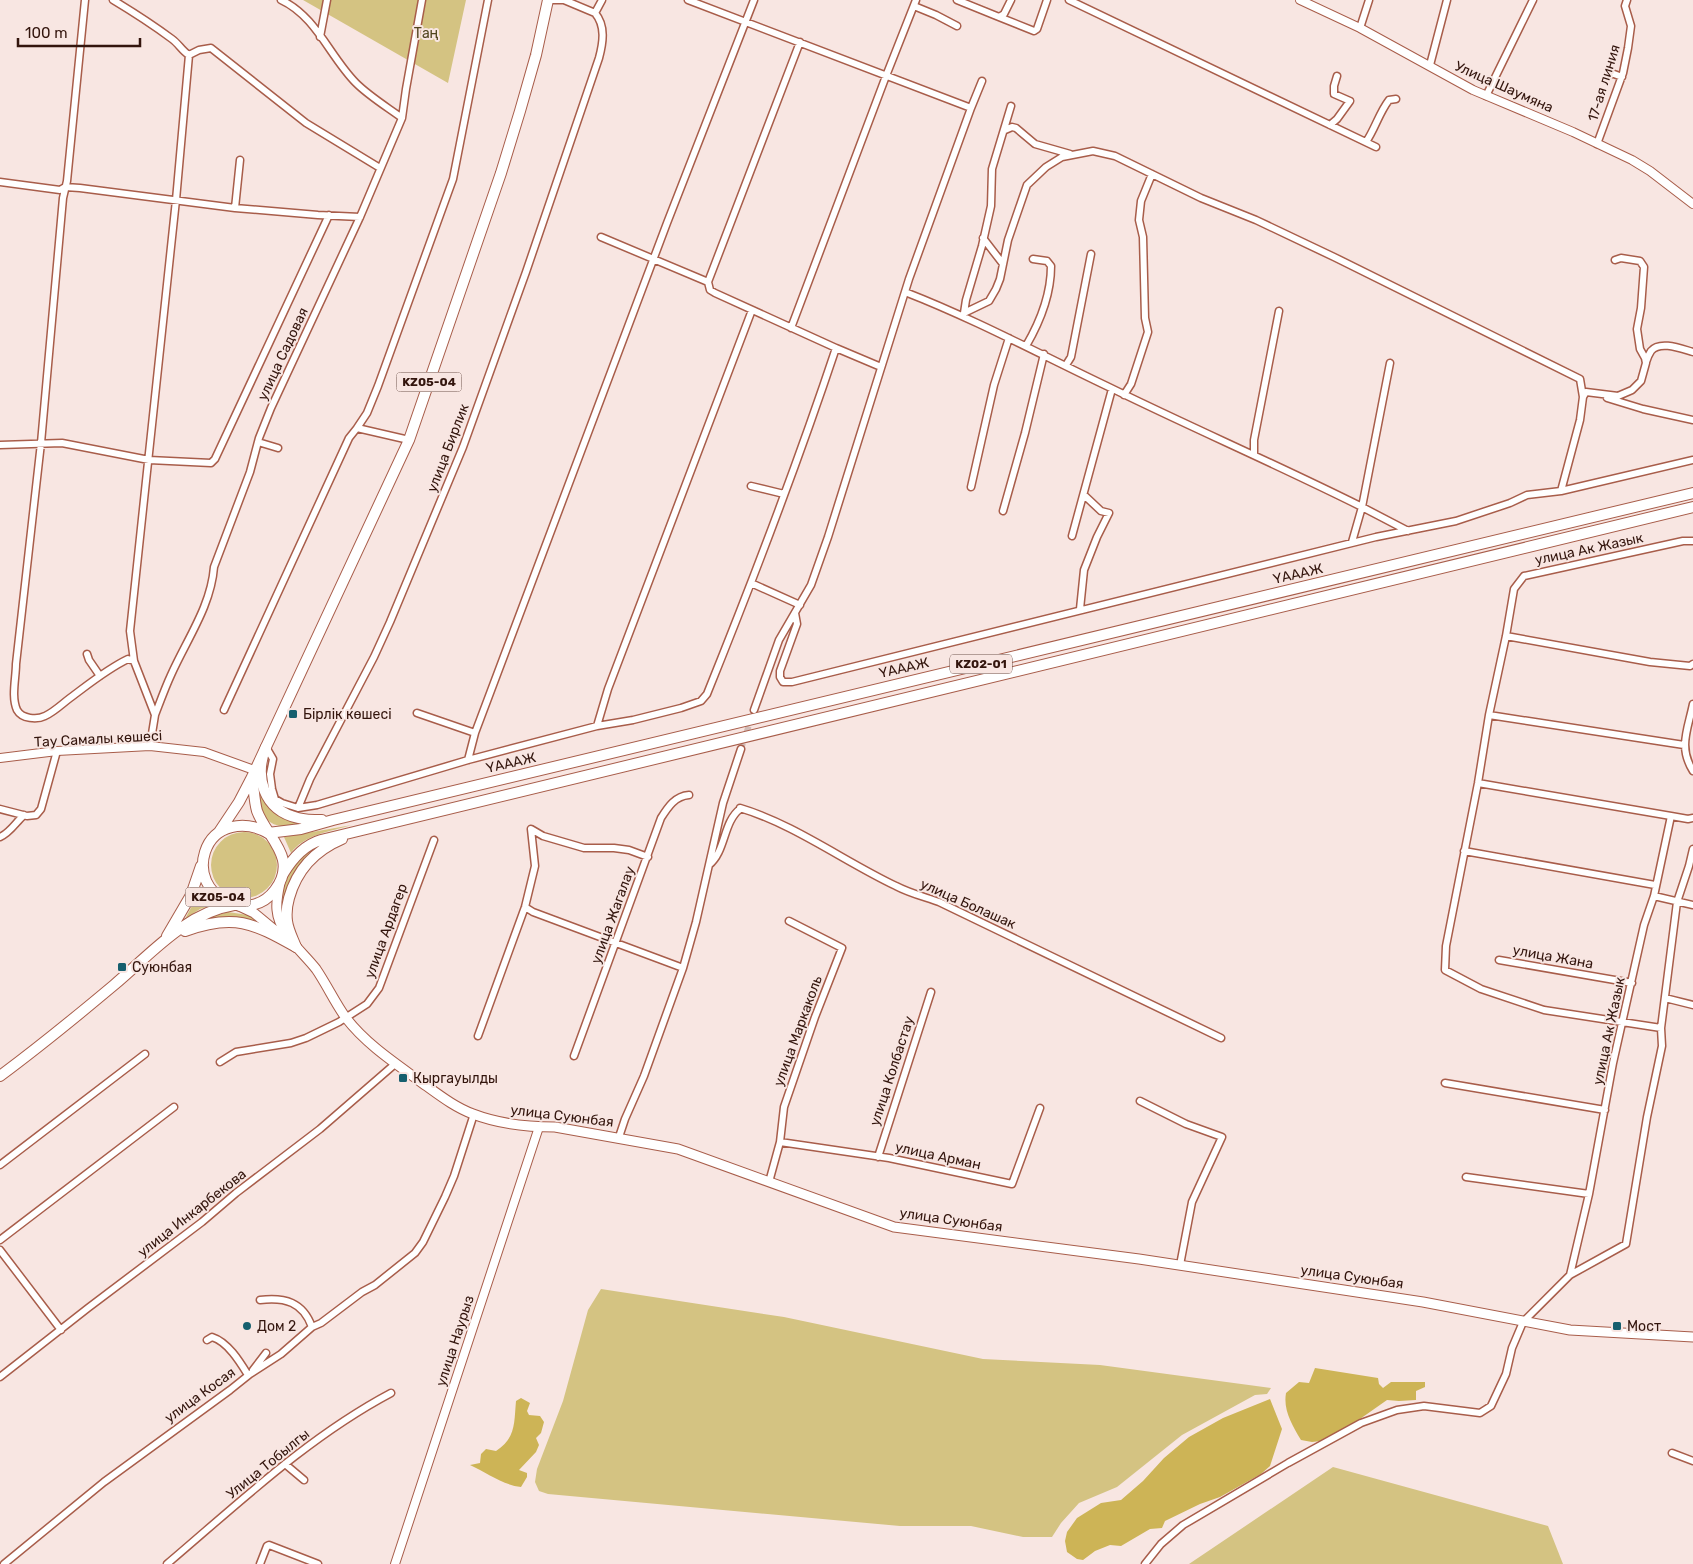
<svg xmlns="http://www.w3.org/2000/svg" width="1693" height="1564" font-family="Rubik,sans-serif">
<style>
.green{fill:#d4c382}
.forest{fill:#cdb456}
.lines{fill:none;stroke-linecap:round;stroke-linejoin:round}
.minor-tunnel{stroke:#d1bcb7;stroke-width:6;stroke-dasharray:6 3;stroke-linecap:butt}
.minor-casing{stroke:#a85d4a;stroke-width:9}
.tertiary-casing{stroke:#a85d4a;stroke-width:10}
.secondary-casing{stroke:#a85d4a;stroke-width:11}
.primary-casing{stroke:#a85d4a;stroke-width:12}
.trunk-casing{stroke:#a85d4a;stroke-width:12}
.minor{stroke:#fff;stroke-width:6}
.tertiary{stroke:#fff;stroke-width:8}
.secondary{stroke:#fff;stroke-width:9}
.primary{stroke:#fff;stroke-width:10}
.trunk{stroke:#fff;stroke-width:10}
.poi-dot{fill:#165f6e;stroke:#f8e6e2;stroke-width:2}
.labels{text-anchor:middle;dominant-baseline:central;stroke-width:4;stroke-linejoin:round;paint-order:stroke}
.shield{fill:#f8e6e2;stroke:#6e544d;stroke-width:1}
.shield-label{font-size:12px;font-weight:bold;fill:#33150d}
.park-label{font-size:14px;fill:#50451e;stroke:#f8e6e2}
.street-label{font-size:14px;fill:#33150d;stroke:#f8e6e2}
.poi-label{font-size:14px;fill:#33150d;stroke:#f8e6e2;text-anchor:start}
</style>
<rect width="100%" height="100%" fill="#f8e6e2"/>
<path class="green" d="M303,0H466L448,83Z
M259,791C269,810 283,822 305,823C275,831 260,825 259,791Z
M352,825C332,831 303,835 291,853L284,837Z
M211 865a33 33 0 1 1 66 0a33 33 0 1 1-66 0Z
M322,845L308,857L283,923C276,891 290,857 322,845Z
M201,889L205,897L216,904L200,909L185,919Z
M228,912L248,915L260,923C242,916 225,917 205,919Z
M601,1289L784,1317L983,1359L1100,1365L1271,1388L1267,1394L1255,1395L1182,1435L1117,1487L1079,1503L1061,1523L1052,1537H1023L971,1526H900L548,1494L539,1491L535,1482L537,1469L563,1401L588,1310Z
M1333,1467L1548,1526L1563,1564H1189Z"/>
<path class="forest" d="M1315,1368L1378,1378L1379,1384L1383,1388L1391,1382H1425V1387L1416,1391V1400L1399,1401L1387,1400L1330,1440L1312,1442L1301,1440C1292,1425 1283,1410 1286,1393L1299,1382L1309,1383Z
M521,1398L530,1403L527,1411L529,1415L540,1416L544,1422L541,1433L536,1438L539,1445L536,1452L519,1470L527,1473V1477L521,1487C503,1485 487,1473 470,1465L480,1463L481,1454L486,1449L496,1451C516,1438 514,1423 516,1401Z
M1270,1399L1282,1429L1270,1466L1261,1474L1220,1497L1200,1504L1165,1521L1162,1528L1150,1529L1121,1546L1110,1545L1095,1551L1083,1560L1077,1559L1067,1552L1065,1541L1067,1532L1077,1518L1101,1503L1121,1500L1143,1481L1164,1458L1189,1437L1223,1418Z"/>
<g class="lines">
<path class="minor-tunnel" d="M741,749L751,719"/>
<defs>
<path id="minor" d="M85,0L67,181L63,198L41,443L16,664C16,678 11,697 17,710C22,719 37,720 45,716C54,712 62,704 70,698C89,684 107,669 128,659L134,661
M113,0C133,12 153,25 172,39C179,44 182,51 189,55
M281,0C316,16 330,57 356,83C369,96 387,107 402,118
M548,0H564L595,13
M688,0L971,108
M957,0L999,17L1004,14L1011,0
M1069,0L1376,147
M914,6L936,15L957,26
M999,17L1034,31L1037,29L1047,0
M1360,28L1369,0
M320,37L327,0
M800,42L708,282L710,290L715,293L836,348
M189,55L199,50L211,48L306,123L380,168
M1430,65L1447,0
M1609,74H1614L1622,77
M1486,96L1533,0
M1330,125L1337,119L1350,101L1334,94V86L1337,76
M1005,130L1012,127L1016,128L1035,144L1070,154
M1366,142C1375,129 1379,113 1389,100L1396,99
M1597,144L1623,73L1628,48L1631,26L1625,6L1627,0
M0,182L60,190L65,187L80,188L235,208L318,215L360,217
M235,208L240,160
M601,237L708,282
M983,238L1003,264
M905,292C977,320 1045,357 1115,390C1197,430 1280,466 1362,507L1390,363
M964,313L966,300L982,246L991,206L992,169L1011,106
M963,316L964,313L989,301L996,289L1000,279L1008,240L1027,185L1046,167L1062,157L1093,151L1115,156L1201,198L1256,220L1334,257L1580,379L1583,397L1580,420L1561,491
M791,328L886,76L916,0
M1026,346C1040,322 1051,294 1051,266L1047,261L1033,259
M1646,362C1647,359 1649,354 1651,351C1660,340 1682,349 1693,352
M1066,365L1071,357L1091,254
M1124,395L1131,384L1148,332L1145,318L1143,237L1139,220L1141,201L1152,174
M1583,397L1586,392L1618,396L1632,390L1641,381L1646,363L1645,358L1640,349L1637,329L1641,308L1644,267L1640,261L1621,258L1615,260
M1607,398L1643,409L1693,420
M409,440L357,428L367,413L378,386L453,179L488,0
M258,442L278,448
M0,445L62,443L149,460L211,463L215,459L329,215
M1254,455V440L1279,311
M751,486L784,494
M971,487L994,385L1009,338
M1003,511L1025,433L1044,354
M1072,536L1112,389
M1352,542L1362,507L1408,531
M751,583L800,605
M1080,609L1084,570L1097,537L1109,513L1101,511L1084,495
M795,613L797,624L780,671V677L783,682H792L1376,537L1456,521L1510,503L1527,495L1561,491L1693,460
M1506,636L1650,662L1690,666L1693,664
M87,654L89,660L100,676
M1693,704C1688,729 1678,747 1693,771
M224,710L349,438L357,428
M754,710L779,640L811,585L828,537L909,279L971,108L982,81
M417,713L475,733
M155,715C160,702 165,688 171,675C187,639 211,606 214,567L250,472L259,438L271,408L360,217L402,118L406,89L422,0
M1489,715L1684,745
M597,726L608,689L752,310
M150,746L155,715L134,661L130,631L176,200L189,55
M266,747L273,759L270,774L272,789L275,799L282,803L298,808L317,805L468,760L597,726L633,720L681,708L701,701L707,694C753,580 797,465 836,348L881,367
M468,760L475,733L667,223L754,0
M1478,783L1671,816
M298,808L310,779L374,657L390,622L463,447L526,272L599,58C603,43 606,26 595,13L602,0
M0,809L27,816L36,815L41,809L57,751
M0,837C10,833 16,822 24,815
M1464,851L1655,885
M709,865C726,851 723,822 740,809V808C794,824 845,862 896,886C909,893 925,897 939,902L1221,1038
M1654,896L1693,905
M525,907L533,912L683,968
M1499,960L1632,983
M1665,998L1693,1005
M1661,1028L1544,1010L1481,989L1445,970L1446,946L1478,783L1489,715L1506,636L1514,589L1524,576L1683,541H1693
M478,1036L525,907L535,866L531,829L543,836L584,848H614L629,850L648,857
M574,1056L661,818C668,807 675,796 689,795
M220,1062L236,1052L291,1043L306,1038L339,1022L367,1004L379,988L434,840
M1445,1083L1605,1110
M1140,1101L1186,1124L1222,1137L1192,1202L1180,1265
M619,1137L625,1119L644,1076L683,968L696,922L723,803L741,749
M780,1142L889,1158L1012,1184L1040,1108
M878,1157L931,992
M0,1165L145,1054
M1466,1177L1589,1194
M769,1182L780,1142L784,1107L815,1017L842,948L789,921
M0,1240L174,1107
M0,1250L61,1330
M1570,1275L1589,1194L1613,1063L1644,925L1654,896L1671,816L1688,819L1693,818
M260,1300C285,1297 303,1302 312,1327
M207,1340L212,1337C228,1342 240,1362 248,1375
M253,1370L266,1353
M0,1377L88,1308L202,1222L236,1193L320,1129L395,1064
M1672,1453L1693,1461
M285,1464L304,1480
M4,1564L104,1482L230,1390L250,1374L281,1354L312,1327L321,1323L362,1292L375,1285L415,1253L423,1242L445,1197L454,1176L474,1114
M167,1564C239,1503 308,1437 391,1393
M260,1564L267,1546L269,1545L318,1564
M1145,1564L1161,1544L1183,1525L1288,1463L1361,1423L1397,1410L1424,1406L1480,1413L1491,1406L1506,1374L1512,1348L1523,1322L1570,1275L1626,1244L1647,1117L1662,1046L1661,1028L1677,902L1689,866L1693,849"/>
<path id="tertiary" d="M1300,0L1360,28L1473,90L1573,132L1632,160L1650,171L1693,204
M0,758L57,751L150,746L204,752L254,770
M395,1564L539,1127"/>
<path id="secondary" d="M280,883C278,892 276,901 277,910C279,934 302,951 316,969C327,985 335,1003 346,1018C366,1044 395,1063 421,1082C438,1094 454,1107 473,1114C499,1124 528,1127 555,1127L678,1149L894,1227L1139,1259L1423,1302L1570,1330L1693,1337
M239,906L254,913L283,937"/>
<path id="primary" d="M252,777C254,788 254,800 257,811C267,838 299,858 275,890C248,926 191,895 205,852C214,824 245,820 268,833
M219,832L239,802L252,777L409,440L501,173L520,111L536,55L548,0
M185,931C234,913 253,923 296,947
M167,936L191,895L201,866
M0,1076C39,1047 77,1016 114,985C150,955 185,913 234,905"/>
<path id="trunk" d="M266,747C254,776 263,810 298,818C306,820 314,820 322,820
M268,833L301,829L333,820L1693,493
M283,874C292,859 304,845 321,840L1693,507
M296,947C293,939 288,930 287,921C286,913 287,905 289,898C297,869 316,850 342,839"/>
</defs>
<use href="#minor" class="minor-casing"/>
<use href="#tertiary" class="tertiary-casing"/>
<use href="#secondary" class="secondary-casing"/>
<use href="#primary" class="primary-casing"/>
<use href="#trunk" class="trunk-casing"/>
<use href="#minor" class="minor"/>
<use href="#tertiary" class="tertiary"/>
<use href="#secondary" class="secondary"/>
<use href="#primary" class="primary"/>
<use href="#trunk" class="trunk"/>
</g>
<g class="poi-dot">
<rect x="288" y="709" width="10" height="10" rx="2.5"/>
<rect x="117" y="962" width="10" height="10" rx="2.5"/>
<rect x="398" y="1073" width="10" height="10" rx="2.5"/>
<circle cx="247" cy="1326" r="5"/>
<rect x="1612" y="1321" width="10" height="10" rx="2.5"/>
</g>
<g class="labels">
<g class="shield">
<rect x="396.5" y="372.5" width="65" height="19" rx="4"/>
<rect x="950" y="654.5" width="62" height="19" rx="4"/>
<rect x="185.5" y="887.5" width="65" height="19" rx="4"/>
</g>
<g class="shield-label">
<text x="429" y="382">KZ05-04</text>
<text x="981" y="664">KZ02-01</text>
<text x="218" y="897">KZ05-04</text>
</g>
<g class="park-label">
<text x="426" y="33">Таң</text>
</g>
<g class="street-label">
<text transform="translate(1604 83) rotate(-73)">17-ая линия</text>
<text transform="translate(1504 87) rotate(24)">Улица Шаумяна</text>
<text transform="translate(283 354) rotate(-65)">улица Садовая</text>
<text transform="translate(448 448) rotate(-69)">улица Бирлик</text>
<text transform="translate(1589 549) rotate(-12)">улица Ак Жазык</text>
<text transform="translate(1298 574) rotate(-13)">ҮАААЖ</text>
<text transform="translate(904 668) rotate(-13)">ҮАААЖ</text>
<text transform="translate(98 739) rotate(-3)">Тау Самалы көшесі</text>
<text transform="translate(511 763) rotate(-13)">ҮАААЖ</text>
<text transform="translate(968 904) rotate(24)">улица Болашак</text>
<text transform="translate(613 915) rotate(-70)">улица Жагалау</text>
<text transform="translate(386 931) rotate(-70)">улица Ардагер</text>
<text transform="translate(1553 957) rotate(10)">улица Жана</text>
<text transform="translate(798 1031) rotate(-70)">улица Маркаколь</text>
<text transform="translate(1609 1031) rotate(-78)">улица Ак Жазык</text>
<text transform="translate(892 1071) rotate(-72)">улица Колбастау</text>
<text transform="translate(562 1116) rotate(7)">улица Суюнбая</text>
<text transform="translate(938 1156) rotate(12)">улица Арман</text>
<text transform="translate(192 1213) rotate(-38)">улица Инкарбекова</text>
<text transform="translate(951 1220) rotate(8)">улица Суюнбая</text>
<text transform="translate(1352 1277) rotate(8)">улица Суюнбая</text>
<text transform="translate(455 1341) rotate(-72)">улица Наурыз</text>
<text transform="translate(200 1395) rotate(-36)">улица Косая</text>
<text transform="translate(268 1464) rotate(-39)">Улица Тобылгы</text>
</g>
<g class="poi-label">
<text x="303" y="714">Бірлік көшесі</text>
<text x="132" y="967">Суюнбая</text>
<text x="413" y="1078">Кыргауылды</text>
<text x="257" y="1326">Дом 2</text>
<text x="1627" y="1326">Мост</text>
</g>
</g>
<path d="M18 38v8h122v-8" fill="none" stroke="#33150d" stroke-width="2.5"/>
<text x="25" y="38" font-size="15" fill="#33150d" stroke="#f8e6e2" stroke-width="4" paint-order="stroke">100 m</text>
</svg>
